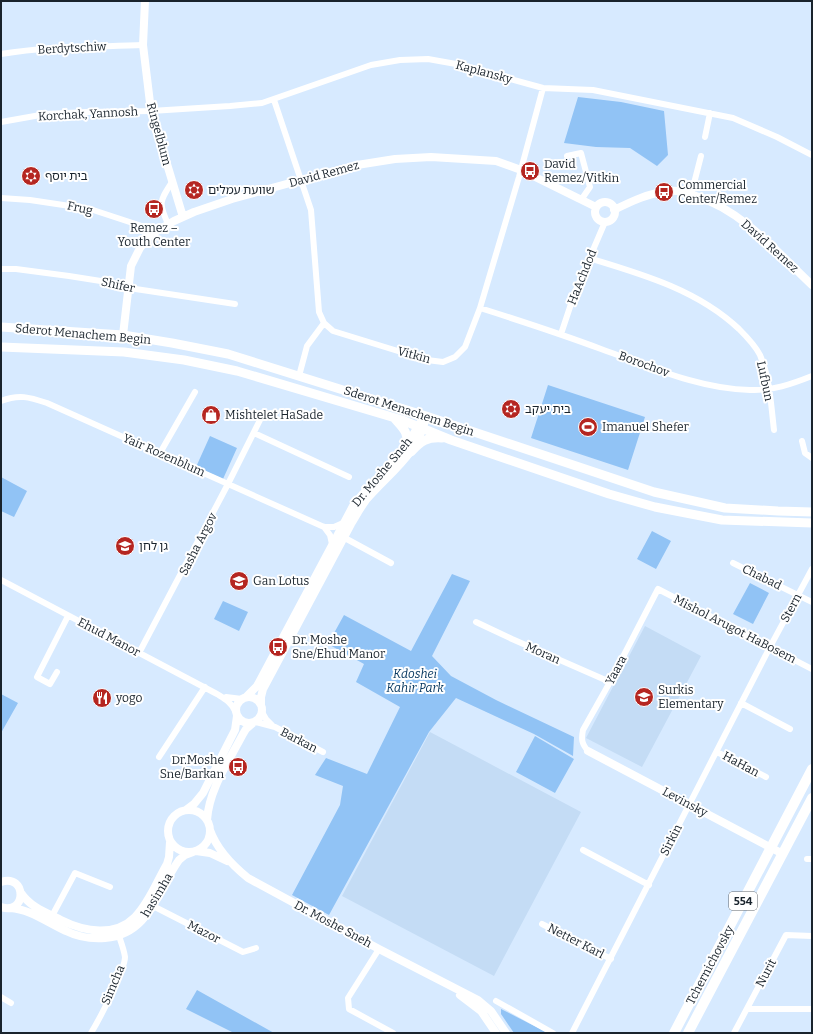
<svg xmlns="http://www.w3.org/2000/svg" width="813" height="1034" font-family="Bitter,'Noto Sans Hebrew',serif">
<style>
.built{fill:#c4dcf5}
.green{fill:#91c3f5}
.lines{fill:none;stroke-linecap:round;stroke-linejoin:round}
.minor{stroke:#fff;stroke-width:6}
.tertiary{stroke:#fff;stroke-width:8}
.secondary{stroke:#fff;stroke-width:9}
.primary{stroke:#fff;stroke-width:10}
.labels{text-anchor:middle;dominant-baseline:central;stroke-width:4;stroke-linejoin:round;paint-order:stroke}
.shield{fill:#fff;stroke:#5e656b;stroke-width:1}
.shield-label{font-size:11px;font-weight:bold;fill:#19232c}
.street-label{font-size:12px;fill:#19232c;stroke:#fff}
.poi-label{font-size:12px;fill:#19232c;stroke:#fff;text-anchor:start}
.park-label{font-size:12px;font-style:italic;fill:#073860;stroke:#fff}
</style>
<rect width="100%" height="100%" fill="#d7eaff"/>
<path class="built" d="M645,626L701,656L642,767L586,738Z
M430,732L581,812L494,976L342,896Z"/>
<path class="green" d="M578,97L621,102L664,111L668,155L657,166L630,148L596,147L564,143Z
M548,385L645,417L628,470L531,438Z
M210,436L237,448L223,479L196,467Z
M1,477L27,491L14,517L1,511Z
M652,531L671,541L656,569L637,559Z
M452,574L470,581L432,656L451,676L496,700L574,737L573,756L534,734L456,698L429,732L329,915L292,895L340,805L343,786L315,775L326,758L367,774L400,707L356,682L364,664L328,644L344,615L411,651Z
M750,583L769,593L753,624L733,614Z
M223,601L248,612L239,631L214,619Z
M1,694L18,703L1,733Z
M535,736L574,759L555,793L516,772Z
M197,990L274,1033H234L186,1009Z
M501,1009L548,1033H514L501,1014Z"/>
<g class="lines">
<path class="minor" d="M1,54C48,46 96,47 143,45
M274,100L311,210L319,312L324,323L333,331L427,360L443,362L455,357L465,347L480,308L519,177L543,88
M1,122L46,114L86,112L151,111L230,106L262,103L371,65L400,60L428,59L456,64L543,88L593,90L733,118L777,137L812,155
M705,137L710,113
M567,156L581,153L590,187L581,200
M691,195L701,156
M1,198L30,200L90,209L157,231
M168,224C158,202 160,201 172,182
M589,258C642,274 698,290 739,329C747,337 755,345 760,355C770,378 771,405 774,430
M1,269H16L69,276L107,282L129,288L235,304
M480,308C521,321 561,334 601,349C649,366 698,389 750,390C772,391 792,384 812,376
M561,334L575,292L605,222
M299,376L307,346L324,323
M1,401C19,394 29,397 47,403L324,527H334L343,523
M254,433L349,477
M802,441L805,453L812,458
M160,453L195,392
M324,527L330,535L332,544
M343,537L391,563
M733,563L812,602
M1,580L217,694C225,699 231,702 235,711
M476,622L512,639L610,682
M139,653L228,484L263,414
M57,672L50,684L37,677L68,616
M226,697L242,699
M741,703L790,729
M262,712L266,719L272,725
M256,722L275,727L323,752
M588,751C582,744 581,740 583,730L610,682L658,589L812,669
M717,752L766,777
M159,757L205,687
M583,850L649,885
M807,859H812
M153,906L243,952L256,948
M52,916L75,873L110,887
M542,924L611,959
M379,949L348,998L349,1009L393,1033
M1,997L11,1003
M496,1001L553,1033
M747,1009H812
M91,1033C99,1020 125,970 125,957C124,950 121,942 119,936
M572,1033L770,647L812,569
M734,1033L786,935L812,936"/>
<path class="tertiary" d="M145,1L143,45L151,111L183,217
M595 212a10 10 0 1 1 20 0a10 10 0 1 1-20 0Z
M614,210C632,201 649,193 669,191C679,190 687,193 696,196C743,211 777,252 812,285
M123,335L131,266L140,248L150,235L174,221L194,212L232,199L301,180L357,165L395,159L431,157L496,161L521,170L596,207
M236 710a13 13 0 1 1 26 0a13 13 0 1 1-26 0Z
M246,697L257,686L353,506L361,496L405,448L420,423
M261,705V697L263,689L351,524C356,516 360,508 366,500C390,472 419,454 426,416
M588,751L783,854
M168 831a21 21 0 1 1 42 0a21 21 0 1 1-42 0Z
M186,810L194,804L203,793L235,730L237,716
M207,820C209,789 229,761 243,734L246,729L253,723
M210,830C217,850 232,865 248,878L379,949L478,1000L491,1011L506,1033
M196,851L210,853L227,861
M1,882C27,873 27,916 1,907
M21,893C30,907 47,913 61,920C85,932 115,937 135,917C149,903 157,881 167,864L169,857L170,842
M10,908C30,909 48,923 66,931C78,937 92,939 105,938C150,934 157,891 179,860L185,855L193,852
M460,995L481,1011L496,1033"/>
<path class="secondary" d="M1,327L123,335L172,343L228,354L426,416L654,492L725,508L778,511L812,512
M1,347L124,352L184,360L237,371L402,420L451,440L609,494L655,507L722,520L812,523
M395,419C404,429 409,433 406,446
M411,452C421,441 427,437 442,438"/>
<path class="primary" d="M674,1033L812,769
M688,1033L812,798"/>
</g>
<defs>
<symbol id="bus-disc" viewBox="-11 -11 22 22"><circle r="9.5" fill="#b52621" stroke="#fff"/><path d="M-5-6H5V4H4V6H2V4H-2V6H-4V4H-5ZM-3.5-4V0h7V-4ZM-3.5 1.2v1.5H-2V1.2ZM2 1.2v1.5H3.5V1.2Z" fill="#fff"/></symbol>
<symbol id="synagogue-disc" viewBox="-11 -11 22 22"><circle r="9.5" fill="#b52621" stroke="#fff"/><path d="M0-6.5L5.6 3.2H-5.6ZM0 6.5L5.6-3.2H-5.6Z" fill="#fff"/></symbol>
<symbol id="shop-disc" viewBox="-11 -11 22 22"><circle r="9.5" fill="#b52621" stroke="#fff"/><path d="M-5-2.5h2.3a2.7 3.5 0 0 1 5.4 0H5L5.5 6h-11ZM-1.5-2.5h3a1.5 2.3 0 0 0-3 0Z" fill="#fff"/></symbol>
<symbol id="stadium-disc" viewBox="-11 -11 22 22"><circle r="9.5" fill="#b52621" stroke="#fff"/><path d="M0-5a6.5 5 0 1 0 0 10a6.5 5 0 1 0 0-10ZM-3.5-1.8h7v3.6h-7Z" fill="#fff"/></symbol>
<symbol id="school-disc" viewBox="-11 -11 22 22"><circle r="9.5" fill="#b52621" stroke="#fff"/><path d="M0-5L7-2L0 1L-7-2ZM-4 1L0 2.5L4 1V4Q0 6-4 4Z" fill="#fff"/></symbol>
<symbol id="restaurant-disc" viewBox="-11 -11 22 22"><circle r="9.5" fill="#b52621" stroke="#fff"/><path d="M-5-6h1v4h1v-4h1v4h1v-4h1v5L-1.5 .5V6h-2V.5L-5-1ZM5-6V6H3V1.5H1.5Q1.5-4 5-6Z" fill="#fff"/></symbol>
</defs>
<g fill-rule="evenodd">
<use href="#bus-disc" x="519" y="160" width="22" height="22"/>
<use href="#synagogue-disc" x="20" y="165" width="22" height="22"/>
<use href="#synagogue-disc" x="183" y="179" width="22" height="22"/>
<use href="#bus-disc" x="653" y="181" width="22" height="22"/>
<use href="#bus-disc" x="143" y="198" width="22" height="22"/>
<use href="#synagogue-disc" x="500" y="398" width="22" height="22"/>
<use href="#shop-disc" x="200" y="404" width="22" height="22"/>
<use href="#stadium-disc" x="577" y="416" width="22" height="22"/>
<use href="#school-disc" x="114" y="535" width="22" height="22"/>
<use href="#school-disc" x="228" y="570" width="22" height="22"/>
<use href="#bus-disc" x="267" y="636" width="22" height="22"/>
<use href="#school-disc" x="633" y="686" width="22" height="22"/>
<use href="#restaurant-disc" x="91" y="687" width="22" height="22"/>
<use href="#bus-disc" x="227" y="756" width="22" height="22"/>
</g>
<g class="labels">
<rect class="shield" x="729" y="892" width="28" height="18" rx="3"/>
<g class="shield-label">
<text x="743" y="901">554</text>
</g>
<g class="street-label">
<text transform="translate(72 48) rotate(-3)">Berdytschiw</text>
<text transform="translate(484 72) rotate(15)">Kaplansky</text>
<text transform="translate(88 114) rotate(-3)">Korchak, Yannosh</text>
<text transform="translate(159 134) rotate(75)">Ringelblum</text>
<text transform="translate(324 174) rotate(-15)">David Remez</text>
<text transform="translate(80 208) rotate(12)">Frug</text>
<text transform="translate(770 246) rotate(42)">David Remez</text>
<text transform="translate(582 277) rotate(-68)">HaAchdod</text>
<text transform="translate(118 285) rotate(12)">Shifer</text>
<text transform="translate(83 334) rotate(5)">Sderot Menachem Begin</text>
<text transform="translate(414 355) rotate(15)">Vitkin</text>
<text transform="translate(644 364) rotate(20)">Borochov</text>
<text transform="translate(765 381) rotate(78)">Lufbun</text>
<text transform="translate(409 411) rotate(18)">Sderot Menachem Begin</text>
<text transform="translate(164 455) rotate(24)">Yair Rozenblum</text>
<text transform="translate(382 472) rotate(-50)">Dr. Moshe Sneh</text>
<text transform="translate(198 544) rotate(-63)">Sasha Argov</text>
<text transform="translate(762 577) rotate(26)">Chabad</text>
<text transform="translate(791 608) rotate(-62)">Stern</text>
<text transform="translate(735 629) rotate(27)">Mishol Arugot HaBosem</text>
<text transform="translate(109 637) rotate(28)">Ehud Manor</text>
<text transform="translate(543 653) rotate(24)">Moran</text>
<text transform="translate(616 670) rotate(-62)">Yaara</text>
<text transform="translate(299 740) rotate(27)">Barkan</text>
<text transform="translate(741 764) rotate(28)">HaHan</text>
<text transform="translate(685 802) rotate(28)">Levinsky</text>
<text transform="translate(671 840) rotate(-63)">Sirkin</text>
<text transform="translate(157 895) rotate(-59)">hasimha</text>
<text transform="translate(333 924) rotate(28)">Dr. Moshe Sneh</text>
<text transform="translate(204 932) rotate(27)">Mazor</text>
<text transform="translate(576 941) rotate(27)">Netter Karl</text>
<text transform="translate(710 965) rotate(-62)">Tchernichovsky</text>
<text transform="translate(766 973) rotate(-62)">Nurit</text>
<text transform="translate(113 985) rotate(-67)">Simcha</text>
</g>
<g class="poi-label">
<text x="544" y="164">David<tspan x="544" dy="14">Remez/Vitkin</tspan></text>
<text x="45" y="176">בית יוסף</text>
<text x="678" y="185">Commercial<tspan x="678" dy="14">Center/Remez</tspan></text>
<text x="208" y="190">שוועת עמלים</text>
<text x="154" y="228" text-anchor="middle">Remez –<tspan x="154" dy="14">Youth Center</tspan></text>
<text x="525" y="409">בית יעקב</text>
<text x="225" y="415">Mishtelet HaSade</text>
<text x="602" y="427">Imanuel Shefer</text>
<text x="139" y="546">גן לחן</text>
<text x="253" y="581">Gan Lotus</text>
<text x="292" y="640">Dr. Moshe<tspan x="292" dy="14">Sne/Ehud Manor</tspan></text>
<text x="658" y="690">Surkis<tspan x="658" dy="14">Elementary</tspan></text>
<text x="116" y="698">yogo</text>
<text x="224" y="760" text-anchor="end">Dr.Moshe<tspan x="224" dy="14">Sne/Barkan</tspan></text>
</g>
<g class="park-label">
<text x="415" y="674">Kdoshei<tspan x="415" dy="14">Kahir Park</tspan></text>
</g>
</g>
<rect width="813" height="1034" fill="none" stroke="#19232c" stroke-width="4"/>
</svg>
